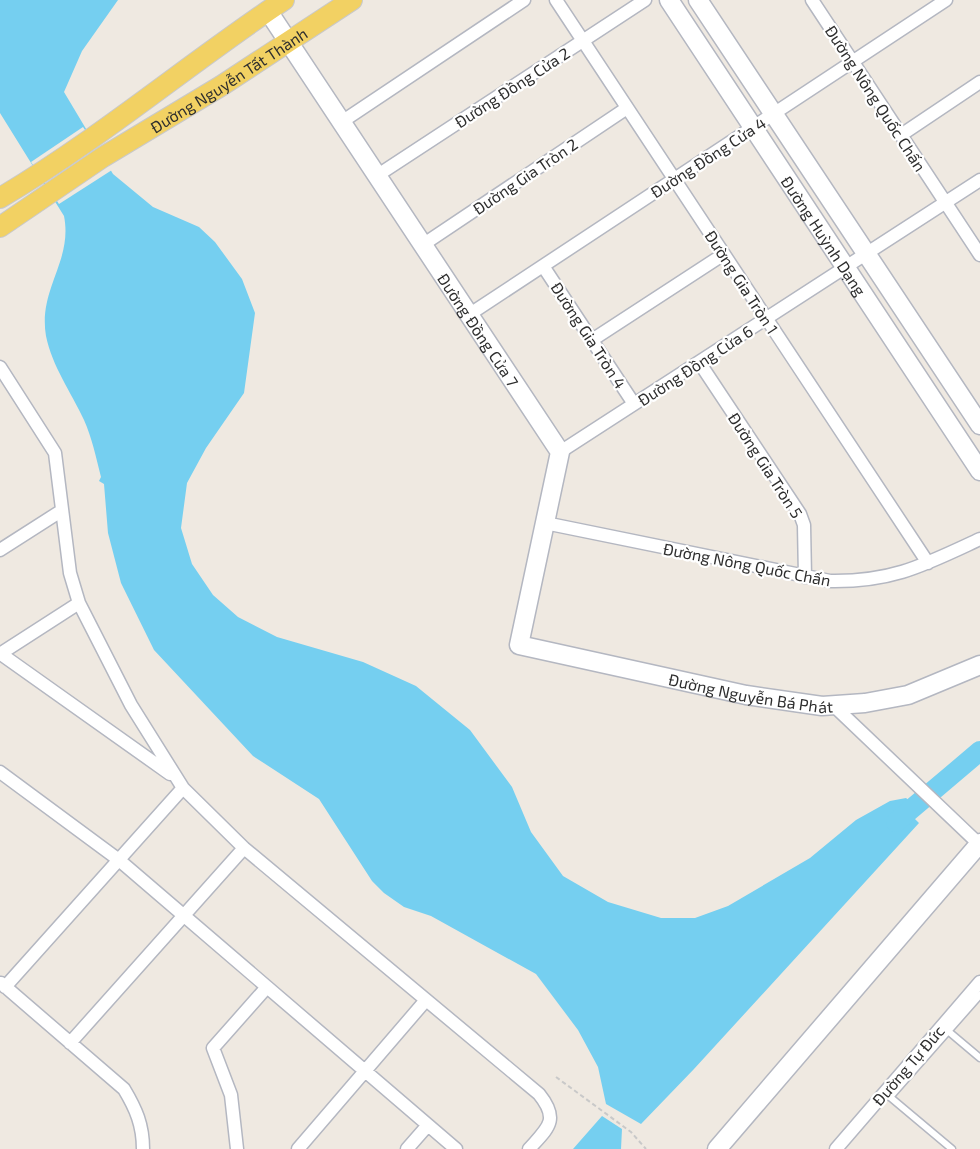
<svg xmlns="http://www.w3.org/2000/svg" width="980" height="1149" font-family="'Exo 2',sans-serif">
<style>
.water{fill:#75cff0}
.pier{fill:#efe9e1}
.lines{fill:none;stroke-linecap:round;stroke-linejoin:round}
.river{stroke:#75cff0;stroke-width:20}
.lane-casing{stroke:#b4b7c1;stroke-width:9}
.street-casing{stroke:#b4b7c1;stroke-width:15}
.secondary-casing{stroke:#b4b7c1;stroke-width:21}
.primary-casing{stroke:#c9c9c9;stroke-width:22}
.path{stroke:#c9c9c9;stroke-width:2;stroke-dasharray:4.5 3;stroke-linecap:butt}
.lane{stroke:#fff;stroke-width:6}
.street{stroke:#fff;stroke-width:12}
.secondary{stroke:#fff;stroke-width:18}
.primary{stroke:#f2d163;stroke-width:20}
.labels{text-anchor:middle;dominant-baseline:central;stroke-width:4.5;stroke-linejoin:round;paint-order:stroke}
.street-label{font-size:16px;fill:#2e2e2e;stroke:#fff}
</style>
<rect width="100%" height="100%" fill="#efe9e1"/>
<path class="water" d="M0,0H118L82,51L64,92L113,174L153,207L199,227L215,242L242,279L255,313L244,393L206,448L187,483L181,528L192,564L213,595L238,617L277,637L363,662L416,686L470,730L512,787L531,832L563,876L608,902L661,918H695L728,906L810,858L856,820L890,801L906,798L918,808L914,818L919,823L694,1069L641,1124L606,1104L598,1067L578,1030L536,974L431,916L404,907L384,893L372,881L319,799L253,756L154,650L121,583L108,533L104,484L99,481L101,477C96,457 92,438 84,420C71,392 52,366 46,336C38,289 73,261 64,216L0,113Z
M602,1116L622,1129L621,1149H573Z"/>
<path class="pier" d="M83,127L112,170L59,204L31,162Z"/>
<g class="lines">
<path class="river" d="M896,822L980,751"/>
<defs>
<path id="lane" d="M948,1031L980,1058
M952,1149L890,1097L980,995"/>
<path id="street" d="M556,0L928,563
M812,0L980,255
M343,121L524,0
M901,135L980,82
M378,175L645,0
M424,244L627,108
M543,266L634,404
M470,314L946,0
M592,340L724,254
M699,362L800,514L804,525L805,577
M0,367L55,453L70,573L79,603L131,705L183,788L244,848L539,1094C560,1120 548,1128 529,1149
M560,452L980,180
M545,523L830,581C893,582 924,565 980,539
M0,550L61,511
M0,654L79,603
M1,654L170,774
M833,705L980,845
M0,772L119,860L456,1149
M1,983L124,1089C136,1109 143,1125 143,1149
M5,987L183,788
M70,1043L244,848
M237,1149L231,1095L213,1048L267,987
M298,1149L426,1000
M407,1149L428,1125
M836,1149L980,982"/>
<g id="secondary">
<path id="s1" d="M669,0L980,471"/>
<path d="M698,0L980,425"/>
<path id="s2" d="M268,11L560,452L519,645L746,695L822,706L865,703L908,695L980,665"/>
<path d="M717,1149L980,843"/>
</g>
<g id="primary">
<path d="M0,198C100,139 188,64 284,0"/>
<path id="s3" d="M0,227L103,157L221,86L352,0"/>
</g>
</defs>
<use href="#lane" class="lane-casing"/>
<use href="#street" class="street-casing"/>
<use href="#secondary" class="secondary-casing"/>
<use href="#primary" class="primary-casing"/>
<path class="path" d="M556,1077L631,1132L646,1149"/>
<use href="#lane" class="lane"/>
<use href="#street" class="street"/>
<use href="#secondary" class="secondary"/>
<use href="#primary" class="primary"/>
</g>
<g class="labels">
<g class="street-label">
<text stroke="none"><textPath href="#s3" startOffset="272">Đường Nguyễn Tất Thành</textPath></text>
<text transform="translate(512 87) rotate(-33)">Đường Đồng Cửa 2</text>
<text transform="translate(876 98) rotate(57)">Đường Nông Quốc Chấn</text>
<text transform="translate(708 157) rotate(-33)">Đường Đồng Cửa 4</text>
<text transform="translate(525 176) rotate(-34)">Đường Gia Tròn 2</text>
<text stroke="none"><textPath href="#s1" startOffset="282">Đường Huỳnh Dạng</textPath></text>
<text transform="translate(742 282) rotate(57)">Đường Gia Tròn 1</text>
<text stroke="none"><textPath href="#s2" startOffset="382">Đường Đồng Cửa 7</textPath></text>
<text transform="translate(589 335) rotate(57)">Đường Gia Tròn 4</text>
<text transform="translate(695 365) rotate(-33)">Đường Đồng Cửa 6</text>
<text transform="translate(766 465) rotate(57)">Đường Gia Tròn 5</text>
<text transform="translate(747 564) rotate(11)">Đường Nông Quốc Chấn</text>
<text stroke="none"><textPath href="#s2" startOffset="963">Đường Nguyễn Bá Phát</textPath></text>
<text transform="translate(908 1065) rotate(-49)">Đường Tự Đức</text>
</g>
</g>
</svg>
